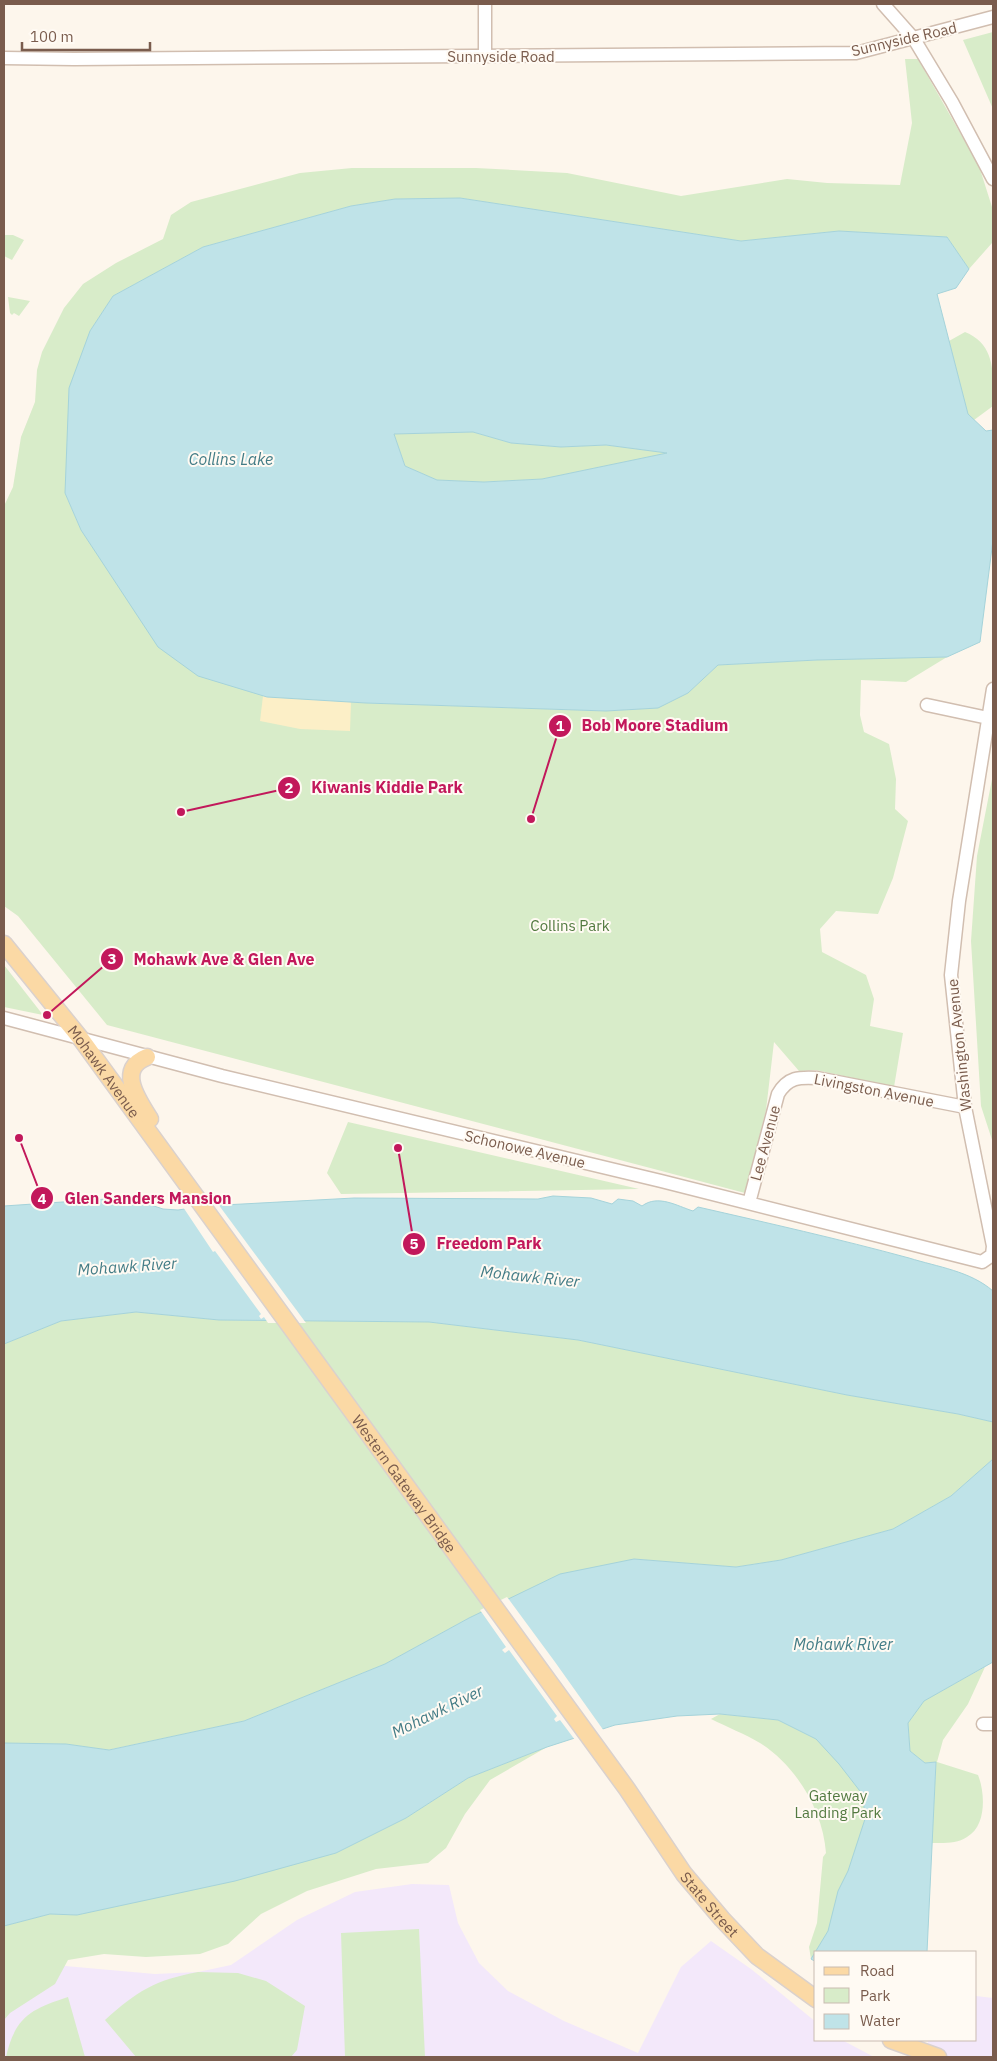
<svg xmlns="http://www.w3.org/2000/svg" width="997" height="2061" font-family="'IBM Plex Sans',sans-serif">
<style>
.education{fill:#f3e8fa}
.green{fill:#d8ecc9}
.sand{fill:#fcefc7}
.water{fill:#bfe3e8;stroke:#a5d3da;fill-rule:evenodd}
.pier{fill:#fdf6ec}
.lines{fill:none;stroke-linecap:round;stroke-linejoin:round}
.minor-casing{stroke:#d1beb0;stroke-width:15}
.major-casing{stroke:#dad1cd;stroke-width:19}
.minor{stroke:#fff;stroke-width:12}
.major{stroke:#fbd9a5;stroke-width:16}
.labels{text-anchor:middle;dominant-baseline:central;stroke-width:4;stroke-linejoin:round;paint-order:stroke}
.street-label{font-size:15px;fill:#7a5c4d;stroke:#fffaf3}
.park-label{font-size:15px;fill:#537a41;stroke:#fffaf3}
.water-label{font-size:16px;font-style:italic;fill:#437c86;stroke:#fffaf3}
.leader{fill:none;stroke:#c2185b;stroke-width:2}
.callout-dot{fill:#c2185b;stroke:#fffaf3;stroke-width:2}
.mark-label{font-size:15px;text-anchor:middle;font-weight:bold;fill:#fff}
.callout-label{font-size:16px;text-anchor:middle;font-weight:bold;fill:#c2185b;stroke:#fffaf3;stroke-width:4;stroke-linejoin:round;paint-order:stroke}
</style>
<rect width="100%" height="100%" fill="#fdf6ec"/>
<path class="education" d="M412,1884L449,1885L458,1923L479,1963L508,1991L564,2021L638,2053L681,1967L711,1941L751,1969L816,2022V2040H842L874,2057H4V1972L54,1965L155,1974L198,1972L231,1965L297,1920L355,1892Z
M976,1996L993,1998V2057H927L928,2040H976Z"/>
<path class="green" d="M993,32V109L963,40Z
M905,59H918L979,166L992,207V243L969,269L947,237L839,231L741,241L460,198L395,199L351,206L203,247L113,296L90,331L65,493L81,530L122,591L267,697L366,703L606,711L657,708L688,693L718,665L817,660L947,657L906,682L861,680L860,715L864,732L889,744L896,779L895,809L908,821L893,878L878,914L836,911L820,929L822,952L866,975L874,999L870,1026L903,1033L894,1087L816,1070L799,1071L774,1042L766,1110L745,1193L107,1025L18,916L4,906V506L13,487L21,437L35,402L37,370L42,352L64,308L83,284L116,263L163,239L171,215L191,202L300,173L352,168H476L567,173L681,196L787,179L827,183L900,185L912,123Z
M4,235H13L24,240L12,260L4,256Z
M8,297L30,301L19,316L14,313L12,315L10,313Z
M965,332C997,345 993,376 993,406L974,420L968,415L949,341Z
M473,432L511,443L561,447L606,445L669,453L542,479L484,482L437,480L405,466L394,434Z
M993,774V1143L981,1106L971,941L977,856Z
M4,965L43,1015L4,1007Z
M348,1122L639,1189L341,1194L327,1173Z
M136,1312L219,1320L429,1322L578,1340L847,1395L958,1414L993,1422V1459L951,1496L893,1529L781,1560L736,1567L634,1559L469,1618L385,1664L244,1721L108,1750L66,1744L4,1743V1344L61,1321Z
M985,1667L968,1704L943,1740L937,1762L978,1775C985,1792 987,1826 967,1837C957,1844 944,1843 932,1843L936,1762L925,1763L910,1751L908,1723L923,1701Z
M720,1714L778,1720L816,1739L850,1738L893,1823L816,1952V1962L811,1959L809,1947L817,1923L823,1857L826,1853C823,1810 796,1766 760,1743C745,1734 727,1727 711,1719Z
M547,1747L490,1780L465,1814L446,1848L428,1863L376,1869L307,1891L261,1914L228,1944L200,1954L146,1957L104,1954L68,1960L55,1984L10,2013L4,2020V1926L50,1914L77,1915L336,1853L406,1818L468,1778Z
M419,1929L425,2057H345L341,1933Z
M198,1972L238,1973L266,1981L305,2006L297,2050L291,2057H136L105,2020C137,1991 155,1980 198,1972Z
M68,1997L85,2057H6C15,2017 31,2009 68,1997Z"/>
<path class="sand" d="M263,696L351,702L350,731L300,729L260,721Z"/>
<path class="water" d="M460,198L741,241L839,231L947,237L969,269L956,288L937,294L968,414L986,431L993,430V540L980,642L947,657L817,660L718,665L688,693L658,708L606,711L366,703L267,697L198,676L158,647L81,530L65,493L69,388L90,331L113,296L203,247L351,206L395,199ZM473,432L511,443L561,447L606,445L667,453L542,479L484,482L437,480L405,466L394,434Z
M553,1196L591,1198L612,1204L618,1199L633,1201L642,1206C658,1194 677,1206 693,1211L698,1207C768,1223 839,1239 909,1258C938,1267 970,1271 993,1291V1422L958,1414L847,1395L578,1340L429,1322L219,1320L136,1312L61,1321L4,1344V1206L121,1198L136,1200L163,1209L178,1210L205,1206L354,1198L538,1199Z
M993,1459V1662L924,1701L908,1723L910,1751L925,1763L936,1762L927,1952H816V1962L811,1959L828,1931L838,1891L848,1871L865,1819L863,1795L839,1764L816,1739L778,1720L720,1714L677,1716L615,1725L547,1747L468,1778L406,1818L336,1853L235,1881L77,1915L50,1914L4,1926V1743L66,1744L109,1750L244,1721L385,1664L469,1618L560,1574L634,1559L736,1567L781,1560L893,1529L951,1496Z"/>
<path class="pier" d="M204,1204H218L306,1323H268L264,1317L261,1319L259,1316L261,1314L215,1251L213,1252L183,1207Z
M507,1597L555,1662L604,1731L575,1740L560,1720L556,1722L554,1719L557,1716L509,1650L505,1653L502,1650L506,1647L480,1610Z"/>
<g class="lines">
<defs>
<path id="minor" d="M883,4L914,39L952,102L993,179
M485,56V4
M4,58L74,59L856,53L993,17
M927,705L988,718
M4,1018L222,1076L661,1181L982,1262L992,1255L993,1246L965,1107L951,975L959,901L993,689
M749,1203L778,1094C788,1077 799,1077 817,1078L965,1107
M983,1724H993"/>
<g id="major">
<path id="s1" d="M4,944L81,1039L627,1789L684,1874L722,1919L757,1956L816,1999"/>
<path d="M147,1057C116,1069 138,1100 150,1119"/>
<path d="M891,2040L938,2057"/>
</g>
</defs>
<use href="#minor" class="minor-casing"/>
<use href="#major" class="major-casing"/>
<use href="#minor" class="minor"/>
<use href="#major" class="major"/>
</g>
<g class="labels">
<g class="street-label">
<text transform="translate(904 39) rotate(-13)">Sunnyside Road</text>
<text x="501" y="56">Sunnyside Road</text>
<text transform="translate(959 1045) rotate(-96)">Washington Avenue</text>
<text stroke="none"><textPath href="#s1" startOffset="162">Mohawk Avenue</textPath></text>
<text transform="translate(874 1090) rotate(11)">Livingston Avenue</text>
<text transform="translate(765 1143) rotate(-75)">Lee Avenue</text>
<text transform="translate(525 1149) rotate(13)">Schonowe Avenue</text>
<text stroke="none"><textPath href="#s1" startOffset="672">Western Gateway Bridge</textPath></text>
<text stroke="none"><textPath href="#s1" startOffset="1192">State Street</textPath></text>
</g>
<g class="park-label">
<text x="570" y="925">Collins Park</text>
<text x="838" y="1795">Gateway<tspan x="838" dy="17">Landing Park</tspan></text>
</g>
<g class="water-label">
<text x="231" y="459">Collins Lake</text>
<text transform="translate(127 1266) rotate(-4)">Mohawk River</text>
<text transform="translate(530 1276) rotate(6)">Mohawk River</text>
<text x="843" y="1644">Mohawk River</text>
<text transform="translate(437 1711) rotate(-26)">Mohawk River</text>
</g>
</g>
<path class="leader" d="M531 819L560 726M181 812L289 788M47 1015L112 959M19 1138L42 1198M398 1148L414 1244"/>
<g class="callout-dot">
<circle cx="531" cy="819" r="5"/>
<circle cx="181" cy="812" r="5"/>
<circle cx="47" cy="1015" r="5"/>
<circle cx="19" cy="1138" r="5"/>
<circle cx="398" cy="1148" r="5"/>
<circle cx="560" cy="726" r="12"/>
<circle cx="289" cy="788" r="12"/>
<circle cx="112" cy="959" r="12"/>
<circle cx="42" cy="1198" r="12"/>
<circle cx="414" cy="1244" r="12"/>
</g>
<g class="mark-label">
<text x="560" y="731">1</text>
<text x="289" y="793">2</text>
<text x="112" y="964">3</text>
<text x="42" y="1204">4</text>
<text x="414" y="1249">5</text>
</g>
<g class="callout-label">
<text x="655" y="731">Bob Moore Stadium</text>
<text x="387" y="793">Kiwanis Kiddie Park</text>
<text x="224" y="965">Mohawk Ave &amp; Glen Ave</text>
<text x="148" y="1204">Glen Sanders Mansion</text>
<text x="489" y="1249">Freedom Park</text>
</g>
<rect width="997" height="2061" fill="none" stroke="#7a5c4d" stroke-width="10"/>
<rect x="814" y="1951" width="162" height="90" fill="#fffaf3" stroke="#cabbb1"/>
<rect x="824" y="1967" width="25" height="8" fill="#fbd9a5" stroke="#cabbb1"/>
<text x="860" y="1976" font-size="15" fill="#7a5c4d">Road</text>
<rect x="824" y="1988" width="25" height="15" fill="#d8ecc9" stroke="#cabbb1"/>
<text x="860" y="2001" font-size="15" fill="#7a5c4d">Park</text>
<rect x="824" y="2014" width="25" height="15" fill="#bfe3e8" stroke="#cabbb1"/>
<text x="860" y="2026" font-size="15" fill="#7a5c4d">Water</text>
<path d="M22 42v8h128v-8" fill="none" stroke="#7a5c4d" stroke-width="2.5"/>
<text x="30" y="42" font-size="15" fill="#7a5c4d" stroke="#fffaf3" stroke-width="4" paint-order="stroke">100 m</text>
</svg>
